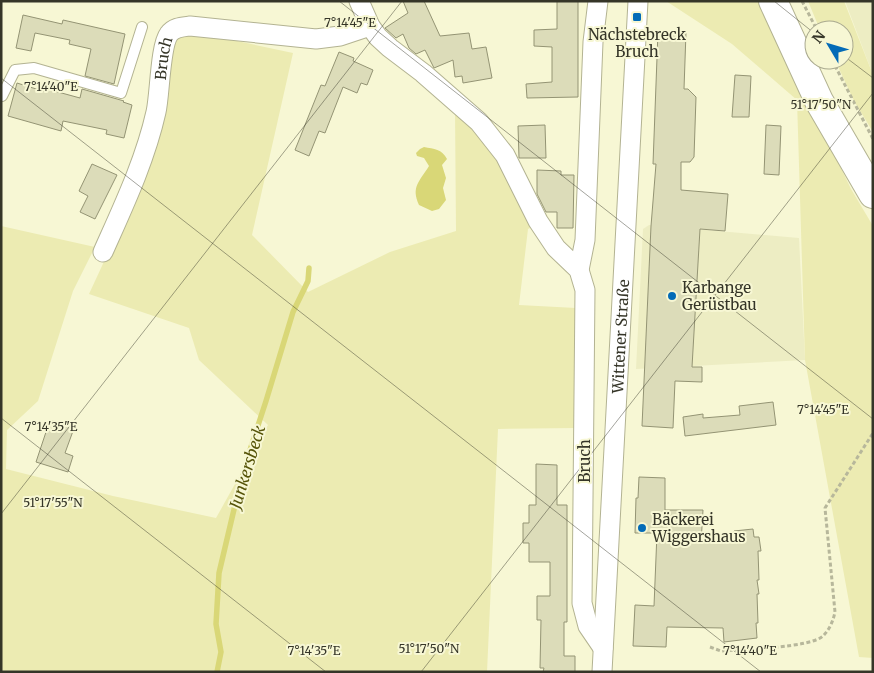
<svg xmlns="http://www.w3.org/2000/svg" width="874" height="673" font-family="Merriweather,serif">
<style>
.built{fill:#ededc3}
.green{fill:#ecebb2}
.water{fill:#d9d777}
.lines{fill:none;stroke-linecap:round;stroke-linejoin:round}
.stream{stroke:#d9d777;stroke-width:5.5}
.building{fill:#dcdcb9;stroke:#949474}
.lane-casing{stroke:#b3b392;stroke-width:12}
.street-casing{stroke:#b3b392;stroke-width:21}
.secondary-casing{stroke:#b3b392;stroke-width:30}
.path{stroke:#b7b79b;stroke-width:3;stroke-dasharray:4 2.5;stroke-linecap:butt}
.lane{stroke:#fff;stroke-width:10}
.street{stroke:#fff;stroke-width:19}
.secondary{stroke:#fff;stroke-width:28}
.ticks{fill:none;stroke:#353528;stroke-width:1;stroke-opacity:0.45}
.poi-dot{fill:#046bb7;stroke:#f7f7d4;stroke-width:2}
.labels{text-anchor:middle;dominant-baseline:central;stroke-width:4;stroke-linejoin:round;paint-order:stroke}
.poi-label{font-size:15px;fill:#353528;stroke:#f7f7d4;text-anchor:start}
.street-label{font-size:15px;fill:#353528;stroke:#f7f7d4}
.water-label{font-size:16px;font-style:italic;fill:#565409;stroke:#f7f7d4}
.ticks-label{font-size:12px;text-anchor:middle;fill:#353528;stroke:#f7f7d4;stroke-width:4;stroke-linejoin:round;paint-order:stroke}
</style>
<rect width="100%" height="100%" fill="#f7f7d4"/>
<path class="built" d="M845,1H873V75Z
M649,225L799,238L805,360L636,369L643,229Z"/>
<path class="green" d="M666,1H761L851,189L873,226V658L859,657L805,360L797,100L732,44Z
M808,1H844L873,75V132L854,101L835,60H844V30H820Z
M204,34L293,53L252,235L308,292L390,252L456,231L455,110L478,132L494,153L534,226L528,229L519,305L576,308L575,428L498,429L487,672H1V226L95,247L73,291L38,401L7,430L6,469L113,496L216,518L268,425L199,360L189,328L89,294L108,253L171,49L178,35Z"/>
<path class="water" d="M424,147C434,149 442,149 447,159L442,165L446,178L443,188L446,200L439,209L432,211L419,205C411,187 419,182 429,166L424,158L417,156L416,153L420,149Z"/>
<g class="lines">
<path class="stream" d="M217,672L221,652L216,624L219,573L236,501L250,450L266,401L293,312L308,281L309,268"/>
</g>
<path class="building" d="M403,1H424L440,36L469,33L472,49L486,47L492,78L463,83L462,76L455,77L453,60L434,68L425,50L416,54L409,48L403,34L396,38L385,28L408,13Z
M557,1H578V97L527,98L526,84L552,82V47L534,46V30L557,29Z
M23,15L62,24L63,20L125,34L114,84L85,76L91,49L69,44L70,40L35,33L31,51L16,48Z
M658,31L686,32L684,89H688L696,97L694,157L690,162H681V190L728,194L725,231L700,229L692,367H702V382L675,381L673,428L642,426L651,226L656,164H653Z
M339,52L354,58L353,61L373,70L367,85L361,83L357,93L343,87L325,133L319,131L309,156L295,150L321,85L325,86Z
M735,75L751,76L749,117H732Z
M17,83L46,92L47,89L80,98L82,89L124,101L123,102L132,105L124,138L106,134L107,130L63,121L61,131L8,116Z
M545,125L546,158H519L518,126Z
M766,125L781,126L779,175L764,174Z
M92,164L117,175L95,219L80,212L88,196L79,191Z
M537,170L561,171V175H574L573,228H557V212H546L537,194Z
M773,402L776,425L685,436L683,417L703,414V418L740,415L739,406Z
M50,420L72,427L71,430L73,431L65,453L73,456L68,472L36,462Z
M536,464L557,465V505H567V622H564V656H575V672H543L544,668H540L541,620H537V596H550V562H529V543H523V523H529V505H536Z
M639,477L665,478V510H703L701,543L735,539L734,531L753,529L754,537H759L761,551H758L759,580H757L759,594H757L758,623H756L757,638L724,642L723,628L667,627L666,647L633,646L635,605L654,606L657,533H635L636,498H638Z"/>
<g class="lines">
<defs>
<path id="lane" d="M2,96L15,70L34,68L121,93L142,27"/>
<g id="street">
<path d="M359,1L370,26L378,37L390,48L423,73L479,122L505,155L538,221L556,248L579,270L585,290L582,603L588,626L603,648"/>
<path id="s1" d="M103,252C123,207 145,161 156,112C160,95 160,46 169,34C174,27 182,27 190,26L316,39L340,36L370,26"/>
<path d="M579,270L585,240L593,42L598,1"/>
<path id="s2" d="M602,672L638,1"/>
</g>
<path id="secondary" d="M773,1L819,101L873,194"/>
</defs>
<use href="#lane" class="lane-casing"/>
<use href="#street" class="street-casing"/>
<use href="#secondary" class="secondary-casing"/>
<path class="path" d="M802,1L817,30
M832,60L873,139
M710,647L721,651C742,649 810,648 823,636C830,629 833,621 835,612L825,508L873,433"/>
<use href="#lane" class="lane"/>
<use href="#street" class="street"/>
<use href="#secondary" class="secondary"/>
</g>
<path class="ticks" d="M339,1L873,419M774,1L814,33M844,56L873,78M1,78L761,672M1,418L326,672M1,514L402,1M421,672L873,93"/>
<g class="poi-dot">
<rect x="632" y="12" width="10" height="10" rx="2.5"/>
<circle cx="672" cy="296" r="5"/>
<circle cx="642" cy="528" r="5"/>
</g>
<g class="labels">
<g class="poi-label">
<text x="637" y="34" text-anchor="middle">Nächstebreck<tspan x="637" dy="17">Bruch</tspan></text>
<text x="682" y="287">Karbange<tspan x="682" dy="17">Gerüstbau</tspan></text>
<text x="652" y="519">Bäckerei<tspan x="652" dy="17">Wiggershaus</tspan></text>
</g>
<g class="street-label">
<text stroke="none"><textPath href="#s1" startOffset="204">Bruch</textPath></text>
<text stroke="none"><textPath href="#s2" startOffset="336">Wittener Straße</textPath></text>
<text transform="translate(584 461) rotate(-90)">Bruch</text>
</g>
<g class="water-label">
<text transform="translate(247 467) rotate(-73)">Junkersbeck</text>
</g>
</g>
<g class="ticks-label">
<text x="350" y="27">7°14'45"E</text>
<text x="51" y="91">7°14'40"E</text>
<text x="821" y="109">51°17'50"N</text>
<text x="823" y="414">7°14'45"E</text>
<text x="51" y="431">7°14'35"E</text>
<text x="53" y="507">51°17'55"N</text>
<text x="429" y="653">51°17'50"N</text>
<text x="314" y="655">7°14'35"E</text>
<text x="750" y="655">7°14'40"E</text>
</g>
<rect width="874" height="673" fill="none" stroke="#353528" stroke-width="5"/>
<g transform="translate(829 45) rotate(308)"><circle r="24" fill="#f7f7d4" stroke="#a9a98f"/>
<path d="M0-4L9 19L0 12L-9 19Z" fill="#046bb7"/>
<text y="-8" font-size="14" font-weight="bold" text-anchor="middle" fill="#353528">N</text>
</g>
</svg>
